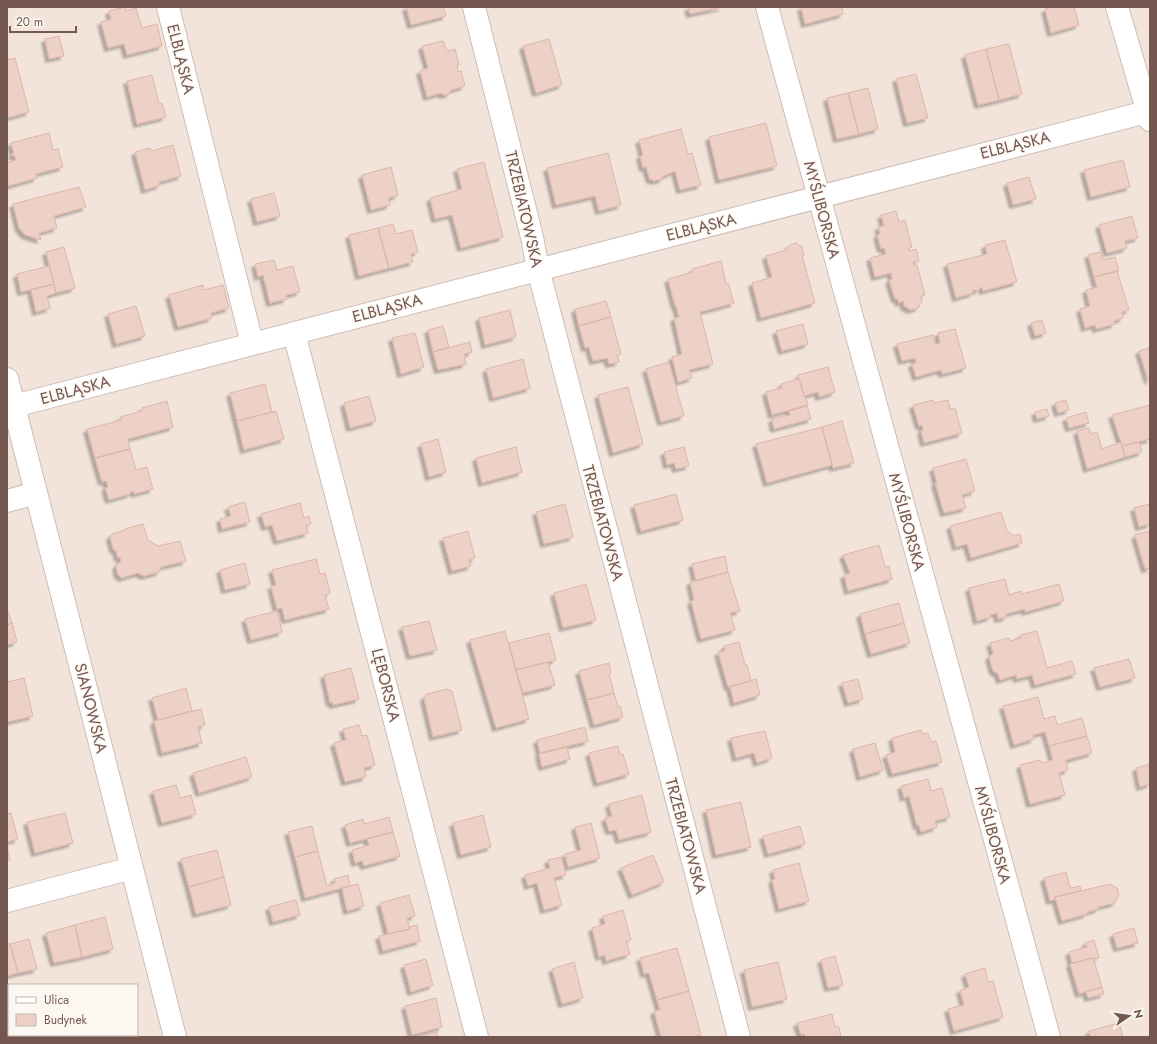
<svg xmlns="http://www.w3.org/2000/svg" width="1157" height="1044" font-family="Jost,sans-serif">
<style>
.residential{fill:#f2e4da;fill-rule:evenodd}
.building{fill:#edd0c6;stroke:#deb5a8;filter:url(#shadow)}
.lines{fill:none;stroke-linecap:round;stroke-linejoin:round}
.minor-casing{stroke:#cebcb4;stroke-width:24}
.minor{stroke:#fff;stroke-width:22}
.labels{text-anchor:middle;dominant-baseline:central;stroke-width:3;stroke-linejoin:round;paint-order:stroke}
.street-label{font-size:16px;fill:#745850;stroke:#fdf7f2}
</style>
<defs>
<filter id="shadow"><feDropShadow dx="-3.5" dy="3.5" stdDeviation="1" flood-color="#0004"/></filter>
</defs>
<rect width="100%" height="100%" fill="#fbf3eb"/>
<path class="residential" d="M7,7H1150V1037H7ZM9,985H137V1035H9Z"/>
<path class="building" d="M125,7L126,11L136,8L142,28L157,24L162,46L127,55L124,44L108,48L101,22L111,19L109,11Z
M406,7H443L446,16L411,25Z
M688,7H723L690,14Z
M801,7H842L843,14L805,24Z
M1053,7H1074L1079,25L1051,33L1045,9Z
M59,36L64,56L49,59L45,39Z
M549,39L562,85L536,93L523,46Z
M443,41L447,51L455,49L459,65H457L458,72L461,71L465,86L451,90L449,94L443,95L441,93L427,97L420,71L428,68L422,46Z
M1009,44L1022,94L999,100L986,49Z
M986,49L999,100L978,105L965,55Z
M15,58L29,112L7,118V60Z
M916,74L928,118L907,123L896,79Z
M152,75L159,104L162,103L166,117L137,124L127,81Z
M868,88L878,129L859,134L848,93Z
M848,93L859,134L837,139L827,98Z
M766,123L777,166L719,180L709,137Z
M681,129L688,154L692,153L701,185L680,190L675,171L662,177L663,179L653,181L652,179L650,180L646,167L643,168L640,156L643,155L639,140Z
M49,133L53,150L58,149L63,167L36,174L37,178L8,186L7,163L16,160L14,155L12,156V154L14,153L11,143Z
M173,145L181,176L159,182L160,185L145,190L135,152L150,148L151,151Z
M608,153L621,205L599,211L595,196L556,205L547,168Z
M1123,160L1130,187L1091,197L1084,170Z
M484,162L503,237L461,248L452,215L435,219L430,198L462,189L457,169Z
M391,167L398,195L389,198L390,205L371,210L362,175Z
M1029,177L1036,199L1013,205L1007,183Z
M79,187L86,207L54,216L57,228L39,233L41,240L25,235L19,228L13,204Z
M274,193L280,216L257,222L251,199Z
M896,211L899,222L905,220L912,247L909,248V251L916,249L919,261L913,262L914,266L917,265L925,295L921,296L922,301L918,308L911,310L904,306L903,301L899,303L898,299H895L889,280L892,279L891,273L875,277L870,258L886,254L884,248L881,249L877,235L880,234L878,227L884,226L881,215Z
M1132,216L1138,238L1125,241L1127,248L1107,253L1099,225Z
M393,224L396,234L412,230L418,252L411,254L413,262L389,268L378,228Z
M378,228L389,268L359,276L349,235Z
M1005,240L1017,282L983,291L982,287L977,291L973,290V293L956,298L947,264L987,254L985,245Z
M796,243L802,247L804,255H802L815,303L761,318L752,283L772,277L766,256L786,250L790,245Z
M64,247L75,288L56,293L46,252Z
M1100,252L1103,260L1115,257L1119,271L1094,277L1088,255Z
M274,260L277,270L293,266L300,292L286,295L287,299L270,303L263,275L258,277L255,264Z
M721,261L726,284L728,283L734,303L700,312L713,364L689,370L692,378L678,382L672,357L682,354L674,318L679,317L676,306H675L668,279L693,272L692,269Z
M49,266L54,284L21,292L17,274Z
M1117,271L1129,310L1122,312L1123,318L1114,321L1115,324L1096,329L1095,325L1085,328L1080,309L1090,306L1086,290L1097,287L1094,277Z
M54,284L56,293L47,296L50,308L36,312L31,290Z
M203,285L204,290L223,285L229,308L211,313L212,318L178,327L169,295Z
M606,301L611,317L579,326L575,309Z
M136,306L145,336L116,344L108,314Z
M510,310L516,337L485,345L479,318Z
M611,317L621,354L617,355L619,362L609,364L607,358L593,361L589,347L585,348L579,326Z
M1042,320L1046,333L1035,336L1031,323Z
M803,324L808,344L782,351L776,331Z
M443,326L449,347L433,352L428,330Z
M955,329L966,368L942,374L941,370L916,377L912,364L916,363L915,358L902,361L897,344L933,335L935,344L940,343L938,333Z
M415,333L424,367L401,374L392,338Z
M470,342L472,352L464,354L466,364L438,370L433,352Z
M1150,348V380H1148L1139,351Z
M523,359L530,388L493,398L486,369Z
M669,362L684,416L661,422L646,369Z
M828,367L835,392L819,397L818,392L804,396L798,375Z
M799,379L804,396H805L808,405L772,415L766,392L782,388L781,384Z
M265,384L272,412L237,421L230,393Z
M628,387L643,444L613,453L598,395Z
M369,396L376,421L350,428L344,403Z
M933,400V403L948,400L950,409L955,408L962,433L924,443L921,431L923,430L922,425L919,426L913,405Z
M1066,400L1069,410L1058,413L1055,403Z
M167,401L173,427L128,439L130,449L95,458L87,429L121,420L120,417L142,411V408Z
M1150,405V439L1122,446L1112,415Z
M807,406L811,419L774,429L772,419L790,415L789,411Z
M1047,409L1049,416L1037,419L1035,412Z
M276,411L284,439L244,450L237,421Z
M1086,412L1089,423L1069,428L1066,418Z
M842,421L854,463L833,468L822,427Z
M822,427L832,465L767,483L756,444Z
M1089,428L1091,434L1097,432L1102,449L1121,442L1125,457L1087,469L1077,431Z
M438,439L446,472L429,477L421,444Z
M1139,442L1142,452L1125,457L1122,446Z
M516,447L522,472L482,483L476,458Z
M684,447L689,466L676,469L674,463L667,465L664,452Z
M130,449L136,470L147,467L153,489L134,494V491L130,492V494L109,500L105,488L108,487L106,481L102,482L95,458Z
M966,459L975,491L962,495L966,508L944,513L935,483H937L933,468Z
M676,494L683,520L641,531L634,505Z
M245,502L250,522L222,529L220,519L231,516L228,507Z
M300,503L304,518L309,516L311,524L306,525L308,533L277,541L272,525L265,527L261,514Z
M565,504L573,537L544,544L536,512Z
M1150,504V524L1139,527L1134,508Z
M1001,512L1007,531L1014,536L1020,534L1022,543L971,558L967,544L956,547L950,526Z
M143,524L148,540L158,546L180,541L186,561L161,567L159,572L144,576L138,573L122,578L118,575L116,567L118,563L121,562L120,557L118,558L116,551L113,549L110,537L112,534L125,530V529Z
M468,531L475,558L469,560L471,566L452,571L443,538Z
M1150,531V568L1145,569L1135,535Z
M879,545L885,567L889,566L892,579L848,591L844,575L850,573L843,555Z
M725,556L728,572L696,581L692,564Z
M316,559L320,574L325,573L330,593L325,595L329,609L285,620L282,608L277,609L271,586L276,585L272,570Z
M245,563L250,584L225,590L220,570Z
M728,572L740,611L730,613L735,630L701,639L691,601L694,600L690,582Z
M1005,579L1009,595L1021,591L1022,594L1059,584L1064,601L1025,612V609L1006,614L1007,617L998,619L997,613L990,615L991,617L977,621L969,588Z
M586,584L596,620L563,628L554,593Z
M899,603L904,623L865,634L860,614Z
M7,609L12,623L7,625Z
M277,611L282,632L251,640L245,619Z
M429,621L437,650L410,656L402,627Z
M12,623L17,642L7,645V625Z
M904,623L910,643L871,654L865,634Z
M505,631L529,719L496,728L470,640Z
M1037,631L1047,668L1072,661L1076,674L1035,685L1032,675L1017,679L1016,675L1000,680L998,674L993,671L989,657L993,653L990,643L1009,638L1010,641L1021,638L1020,635Z
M549,633L556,660L516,670L509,643Z
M739,642L745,665H747L751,681L728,687L718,652L725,651L724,646Z
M1129,659L1135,678L1100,687L1094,668Z
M548,662L555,685L523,693L516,670Z
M609,663L611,673L609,674L614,693L587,700L579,671Z
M351,668L359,699L333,705L332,702L330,703L324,675Z
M24,678L33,716L7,722V682Z
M756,679L760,695L734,703L730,687Z
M858,679L863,699L848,703L842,683Z
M186,688L192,711L158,720L152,698Z
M447,689L452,691L462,730L433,737L424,698L427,694Z
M614,693L618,707L620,706L623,717L594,725L587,700Z
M1038,697L1044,719L1055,716L1057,725L1082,718L1087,736L1049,746L1045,732L1033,735L1034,739L1014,745L1003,706Z
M201,709L205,725L198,727L202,743L162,753L154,721Z
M359,725L362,736L367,735L375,765L364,768L366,777L345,782L334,743L346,740L343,729Z
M585,727L588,741L540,753L537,740Z
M921,730L922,734L928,733L931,742L936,741L942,762L892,774L886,755L895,752L892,738Z
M765,731L772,758L757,763L754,753L736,758L731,738Z
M1087,736L1092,753L1066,760L1068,770L1059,773L1065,795L1030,804L1020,765L1040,760L1041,763L1053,760L1049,746Z
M875,743L883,770L860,777L853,749Z
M618,746L620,755L623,754L629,774L597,783L589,753Z
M567,747L570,759L542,767L539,754Z
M246,757L252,777L199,793L193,773Z
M1150,764V784L1140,787L1136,768Z
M928,779L931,791L942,788L950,817L935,821L937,827L921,832L919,825L917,826L909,796L904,798L901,786Z
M176,785L180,798L191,795L196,814L162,823L153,791Z
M642,795L651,832L619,840L616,830L609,831L605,818L612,816L609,804Z
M741,802L751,847L716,855L706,810Z
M11,813L18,839L7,842V814Z
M65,813L73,843L35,853L27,822Z
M483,815L491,847L461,855L453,823Z
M389,817L393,832L350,843L345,825L363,819L365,824Z
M591,823L600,858L568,867L565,854L581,850L575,827Z
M312,826L318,851L295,857L288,832Z
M800,826L805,844L768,854L763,836Z
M393,832L400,856L364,866L362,861L355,863L352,850L369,845L367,839Z
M7,846L10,860H7Z
M217,850L224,877L189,887L181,859Z
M318,851L327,886L335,883L334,879L348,875L350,886L305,898L295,857Z
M653,855L664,882L632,895L621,868Z
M561,857L566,875L554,878L562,905L544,910L537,883L528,886L525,875L550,868L548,860Z
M799,863L809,901L779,909L772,880L775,879L773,870Z
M1066,872L1070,888L1080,886L1081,891L1055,897L1056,899L1050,901L1044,878Z
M224,877L231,905L196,914L189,887Z
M358,884L364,906L347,911L342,888Z
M1110,884L1117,888L1119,895L1115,903L1098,907L1099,909L1087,912V914L1062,921L1055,897Z
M409,895L415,916L407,918L410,929L388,934L380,903Z
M296,900L300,915L273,922L269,907Z
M623,910L631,940L626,941L630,954L606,961L605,955L599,957L592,928L605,924L603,916Z
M105,917L113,949L82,957L75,925Z
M75,925L82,957L54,963L46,933Z
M417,925L420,941L383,951L379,936L410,929L409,927Z
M1134,928L1138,943L1117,948L1113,934Z
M29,939L37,969L18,973L10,944Z
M1094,940L1099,958L1094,959L1093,958L1072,963L1069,952L1087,947L1085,943Z
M7,944H10L18,973L7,976Z
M677,948L689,991L657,1000L649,973L644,974L640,958Z
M835,956L843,985L828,988L821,960Z
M1093,958L1102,987L1079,994L1070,964Z
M426,959L433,985L411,992L404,965Z
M574,962L583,998L562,1004L552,969Z
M778,962L787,999L752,1007L744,970Z
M985,968L988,982L993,981L1003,1017L954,1031L948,1009L964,1005L960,990L969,987L965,974Z
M1102,987L1104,994L1088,998L1086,992Z
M689,991L701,1035L693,1037H661L654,1011L660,1010L657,1000Z
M436,998L442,1027L412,1035L405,1006Z
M832,1014L835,1027H839L841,1037H805L804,1034L801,1035L797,1023Z
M1119,1023L1123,1037H1090L1089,1031Z
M436,1032L438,1037H417Z"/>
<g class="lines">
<defs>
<path id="minor" d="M168,7L252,343
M474,7L532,237L538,269L739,1037
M767,7L1049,1037
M1117,7L1150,120
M294,333L477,1037
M7,379L175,1037
M14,406L1150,111
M7,501L36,493
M7,901L132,868"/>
</defs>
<use href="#minor" class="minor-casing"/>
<use href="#minor" class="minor"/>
</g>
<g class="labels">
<g class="street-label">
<text transform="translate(181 59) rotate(76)">ELBLĄSKA</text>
<text transform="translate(1015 145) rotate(-14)">ELBLĄSKA</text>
<text transform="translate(524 209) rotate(77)">TRZEBIATOWSKA</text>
<text transform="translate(822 210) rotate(75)">MYŚLIBORSKA</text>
<text transform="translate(701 227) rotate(-14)">ELBLĄSKA</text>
<text transform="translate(387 308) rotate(-15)">ELBLĄSKA</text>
<text transform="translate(75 390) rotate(-15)">ELBLĄSKA</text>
<text transform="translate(907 522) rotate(75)">MYŚLIBORSKA</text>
<text transform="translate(603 523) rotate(75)">TRZEBIATOWSKA</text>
<text transform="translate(386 685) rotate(76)">LĘBORSKA</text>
<text transform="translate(91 708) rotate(76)">SIANOWSKA</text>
<text transform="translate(993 835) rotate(75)">MYŚLIBORSKA</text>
<text transform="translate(686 836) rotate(75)">TRZEBIATOWSKA</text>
</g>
</g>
<rect width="1157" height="1044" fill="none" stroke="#745850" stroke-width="16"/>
<rect x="8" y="984" width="130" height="52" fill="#fdf7f2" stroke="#c6b7b1"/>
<rect x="16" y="997" width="20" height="6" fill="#ffffff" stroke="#c6b7b1"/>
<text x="44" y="1004" font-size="12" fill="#745850">Ulica</text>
<rect x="16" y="1014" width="20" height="12" fill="#edd0c6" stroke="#c6b7b1"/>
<text x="44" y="1024" font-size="12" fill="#745850">Budynek</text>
<g transform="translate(1129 1016) rotate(77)" stroke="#fdf7f2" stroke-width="3" paint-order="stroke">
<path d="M0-3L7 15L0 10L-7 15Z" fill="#745850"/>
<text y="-6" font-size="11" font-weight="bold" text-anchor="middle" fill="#745850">N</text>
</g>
<path d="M10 26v6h66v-6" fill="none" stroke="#745850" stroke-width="2"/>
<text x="16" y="26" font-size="12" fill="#745850" stroke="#fdf7f2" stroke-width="3" paint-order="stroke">20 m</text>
</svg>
